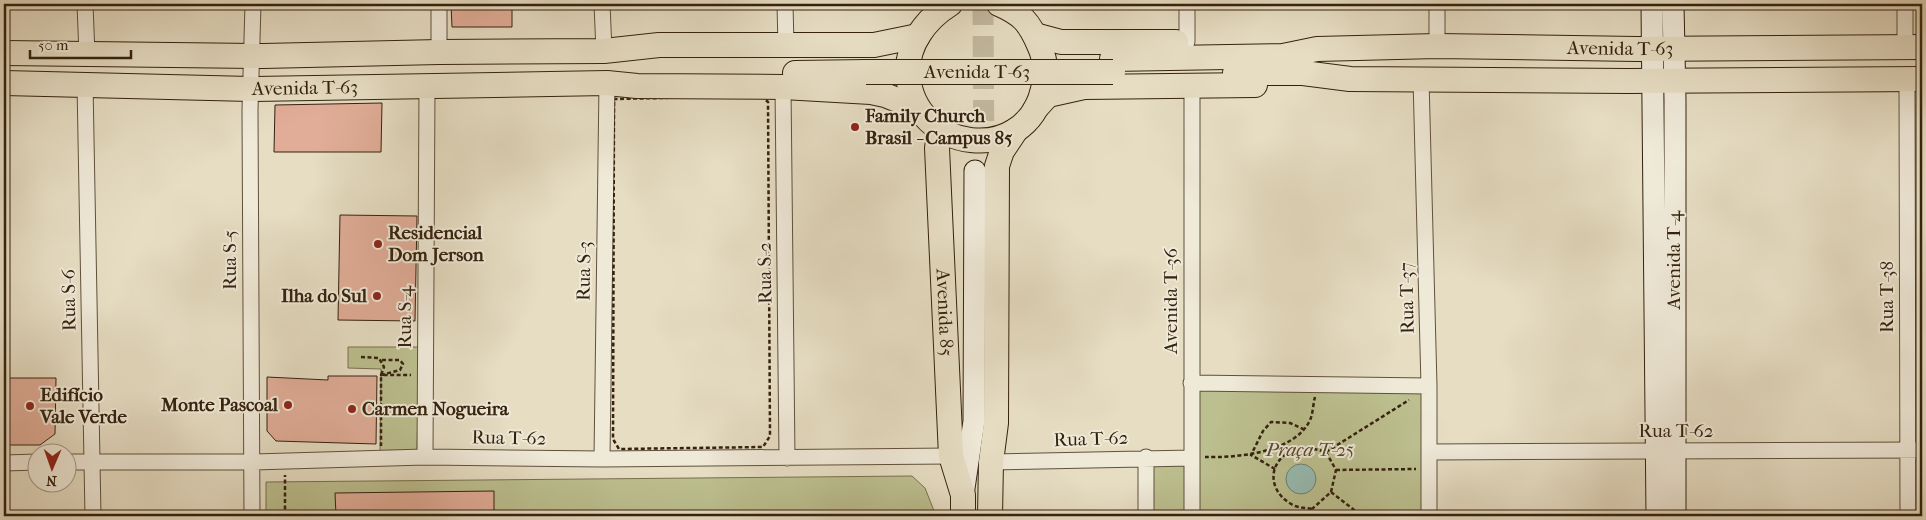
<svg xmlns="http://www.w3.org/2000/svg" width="1926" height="520" font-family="'IM FELL French Canon',serif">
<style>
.green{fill:#bcbf8f;stroke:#78704e}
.water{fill:#96bcb2;stroke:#6f7e70}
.building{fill:#e1ad98;stroke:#34220e}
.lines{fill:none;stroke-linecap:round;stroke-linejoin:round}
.secondary-tunnel{stroke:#c2b89f;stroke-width:21;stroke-dasharray:21 11;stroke-linecap:butt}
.minor-casing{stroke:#60513b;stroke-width:17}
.secondary-casing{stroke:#34220e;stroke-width:23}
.primary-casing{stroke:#34220e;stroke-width:26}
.path{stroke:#34220e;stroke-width:2.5;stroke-dasharray:4 2.5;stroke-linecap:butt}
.minor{stroke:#efe9d8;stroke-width:15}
.secondary{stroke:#efe9d8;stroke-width:21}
.primary{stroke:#e6ddc3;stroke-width:24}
.primary-bridge-casing{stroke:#34220e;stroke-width:26;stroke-linecap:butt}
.primary-bridge{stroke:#e6ddc3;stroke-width:24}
.poi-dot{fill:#8f2418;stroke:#efe9d8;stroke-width:2}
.labels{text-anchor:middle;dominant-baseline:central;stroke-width:4;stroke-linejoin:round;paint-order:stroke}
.street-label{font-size:19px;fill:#34220e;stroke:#efe9d8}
.poi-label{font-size:19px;font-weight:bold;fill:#34220e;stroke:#efe9d8;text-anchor:start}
.park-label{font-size:19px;font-style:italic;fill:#56492e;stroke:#efe9d8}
</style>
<rect width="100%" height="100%" fill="#e6ddc3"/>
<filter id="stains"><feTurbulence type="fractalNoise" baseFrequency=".004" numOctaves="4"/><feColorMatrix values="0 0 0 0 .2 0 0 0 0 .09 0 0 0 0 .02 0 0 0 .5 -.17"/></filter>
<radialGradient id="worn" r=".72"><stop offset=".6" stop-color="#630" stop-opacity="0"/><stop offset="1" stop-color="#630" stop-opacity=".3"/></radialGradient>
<path class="green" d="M348,347H419L417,454H380L381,369L348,368Z
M1192,385L1426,388L1427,516H1196Z
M1151,463H1187L1186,516H1151Z
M912,476L925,488L936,516H266V482Z"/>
<path class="water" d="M1286 479a15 15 0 1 1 30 0a15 15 0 1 1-30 0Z"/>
<path class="building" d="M451,4H512V27H452Z
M382,103L381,152H274L275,105Z
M340,215L417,216L415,321L338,320Z
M328,376H377L376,444L276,441L267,431V377L328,380Z
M4,378H56L55,434L40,445H4Z
M494,491V516H336L335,493Z"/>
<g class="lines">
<path class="secondary-tunnel" d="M983,4L984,172"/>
<defs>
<path id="minor" d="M85,4L87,55
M602,4L604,51
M785,4L786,46
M1187,4V42
M1437,4V46
M1905,47V4
M439,52V4
M1421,79L1429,386V516
M1907,79L1908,516
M85,84L93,516
M1192,85V516
M783,87L787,458
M1191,383L1429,386
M1429,452L1922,450
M425,457L427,87
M1146,457V516
M602,459L607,83
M68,462H252L425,457L602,459L951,456
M991,462L1192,458
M4,463L38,462
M252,516L250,110L253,4"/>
<path id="secondary" d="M1652,4L1657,516
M1673,4L1675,100V516
M963,495L974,421L975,171"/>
<g id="primary">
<path d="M950,4C926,19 906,45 908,75C914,153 1026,166 1043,89C1047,74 1046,60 1039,45C1029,22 1022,14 999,4"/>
<path d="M1035,35L1061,42H1176"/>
<path d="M4,53L263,56L439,52L604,51L659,45H874L918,36"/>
<path id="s1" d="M1112,59L1283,56L1317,49L1437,46L1637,49L1922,47"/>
<path d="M795,73L866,72"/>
<path d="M1235,73H1303L1350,79L1628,81L1922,79"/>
<path id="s2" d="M4,83L251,89L607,83L637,86L783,87L871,92L885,95L917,108"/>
<path d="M1036,108L1048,95L1084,87L1255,85"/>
<path id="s3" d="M940,131L937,148L951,456L963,495V516"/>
<path d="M990,516L991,462L996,423L997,166L1002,151L1016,130"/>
</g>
</defs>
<use href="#minor" class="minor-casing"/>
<use href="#secondary" class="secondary-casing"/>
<use href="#primary" class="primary-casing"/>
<path class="path" d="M761,96L768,102L770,436L763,447L619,449L613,439L614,99Z
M361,357L379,358L384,367L381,375V446
M382,360H400L403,364L400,370L381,375H411
M1326,452L1409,400
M1205,457C1236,458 1295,453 1310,420C1313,414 1313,404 1315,397
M1275,469L1251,455L1263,431L1271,422L1290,423L1303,429
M1336,470L1416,469
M1331,492L1362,516
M285,516V475
M1312,516V509L1331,492L1336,470L1326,452C1276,435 1255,485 1293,505C1299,508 1307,508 1312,509"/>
<use href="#minor" class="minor"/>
<use href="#secondary" class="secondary"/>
<use href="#primary" class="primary"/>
<defs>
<g id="primary-bridge">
<path id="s4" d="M866,72H1113"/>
</g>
</defs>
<use href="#primary-bridge" class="primary-bridge-casing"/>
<use href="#primary-bridge" class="primary-bridge"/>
</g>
<g class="poi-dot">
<circle cx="855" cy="127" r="5"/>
<circle cx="378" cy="244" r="5"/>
<circle cx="377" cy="296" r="5"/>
<circle cx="288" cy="405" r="5"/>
<circle cx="30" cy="406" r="5"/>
<circle cx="352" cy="409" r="5"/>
</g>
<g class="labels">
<g class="street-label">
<text stroke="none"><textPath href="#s1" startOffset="509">Avenida T-63</textPath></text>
<text stroke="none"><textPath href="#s4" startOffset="111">Avenida T-63</textPath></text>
<text stroke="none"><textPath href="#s2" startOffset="301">Avenida T-63</textPath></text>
<text transform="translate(230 260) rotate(-90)">Rua S-5</text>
<text transform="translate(1674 260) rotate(-90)">Avenida T-4</text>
<text transform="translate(584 271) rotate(-89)">Rua S-3</text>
<text transform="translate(765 273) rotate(-91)">Rua S-2</text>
<text transform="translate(1887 297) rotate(-90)">Rua T-38</text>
<text transform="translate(1407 298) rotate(-91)">Rua T-37</text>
<text transform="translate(69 300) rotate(-91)">Rua S-6</text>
<text transform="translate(1171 301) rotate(-90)">Avenida T-36</text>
<text stroke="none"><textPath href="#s3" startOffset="182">Avenida 85</textPath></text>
<text transform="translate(405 317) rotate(-90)">Rua S-4</text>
<text x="1676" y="431">Rua T-62</text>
<text transform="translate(509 438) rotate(1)">Rua T-62</text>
<text transform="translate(1091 439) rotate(-2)">Rua T-62</text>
</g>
<g class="poi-label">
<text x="865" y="116">Family Church<tspan x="865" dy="22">Brasil - Campus 85</tspan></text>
<text x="388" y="233">Residencial<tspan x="388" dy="22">Dom Jerson</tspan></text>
<text x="367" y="296" text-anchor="end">Ilha do Sul</text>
<text x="40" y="395">Edifício<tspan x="40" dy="22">Vale Verde</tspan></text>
<text x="278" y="405" text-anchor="end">Monte Pascoal</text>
<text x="362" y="409">Carmen Nogueira</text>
</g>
<g class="park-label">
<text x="1310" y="450">Praça T-25</text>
</g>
</g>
<rect width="1926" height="520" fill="none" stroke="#e6ddc3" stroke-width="20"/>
<rect x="5" y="5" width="1916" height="510" fill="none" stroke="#34220e" stroke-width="2.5"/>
<rect x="10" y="10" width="1906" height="500" fill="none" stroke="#34220e"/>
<g transform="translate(52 468) rotate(182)"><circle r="24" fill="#efe9d8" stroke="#a49987"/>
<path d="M0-4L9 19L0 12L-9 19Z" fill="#8f2418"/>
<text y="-8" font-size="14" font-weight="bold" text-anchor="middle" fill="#34220e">N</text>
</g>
<path d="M30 50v8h101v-8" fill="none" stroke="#34220e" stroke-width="2.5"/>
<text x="38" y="50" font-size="15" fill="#34220e" stroke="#efe9d8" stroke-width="4" paint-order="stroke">50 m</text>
<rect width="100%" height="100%" filter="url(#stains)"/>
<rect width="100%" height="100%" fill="url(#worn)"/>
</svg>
